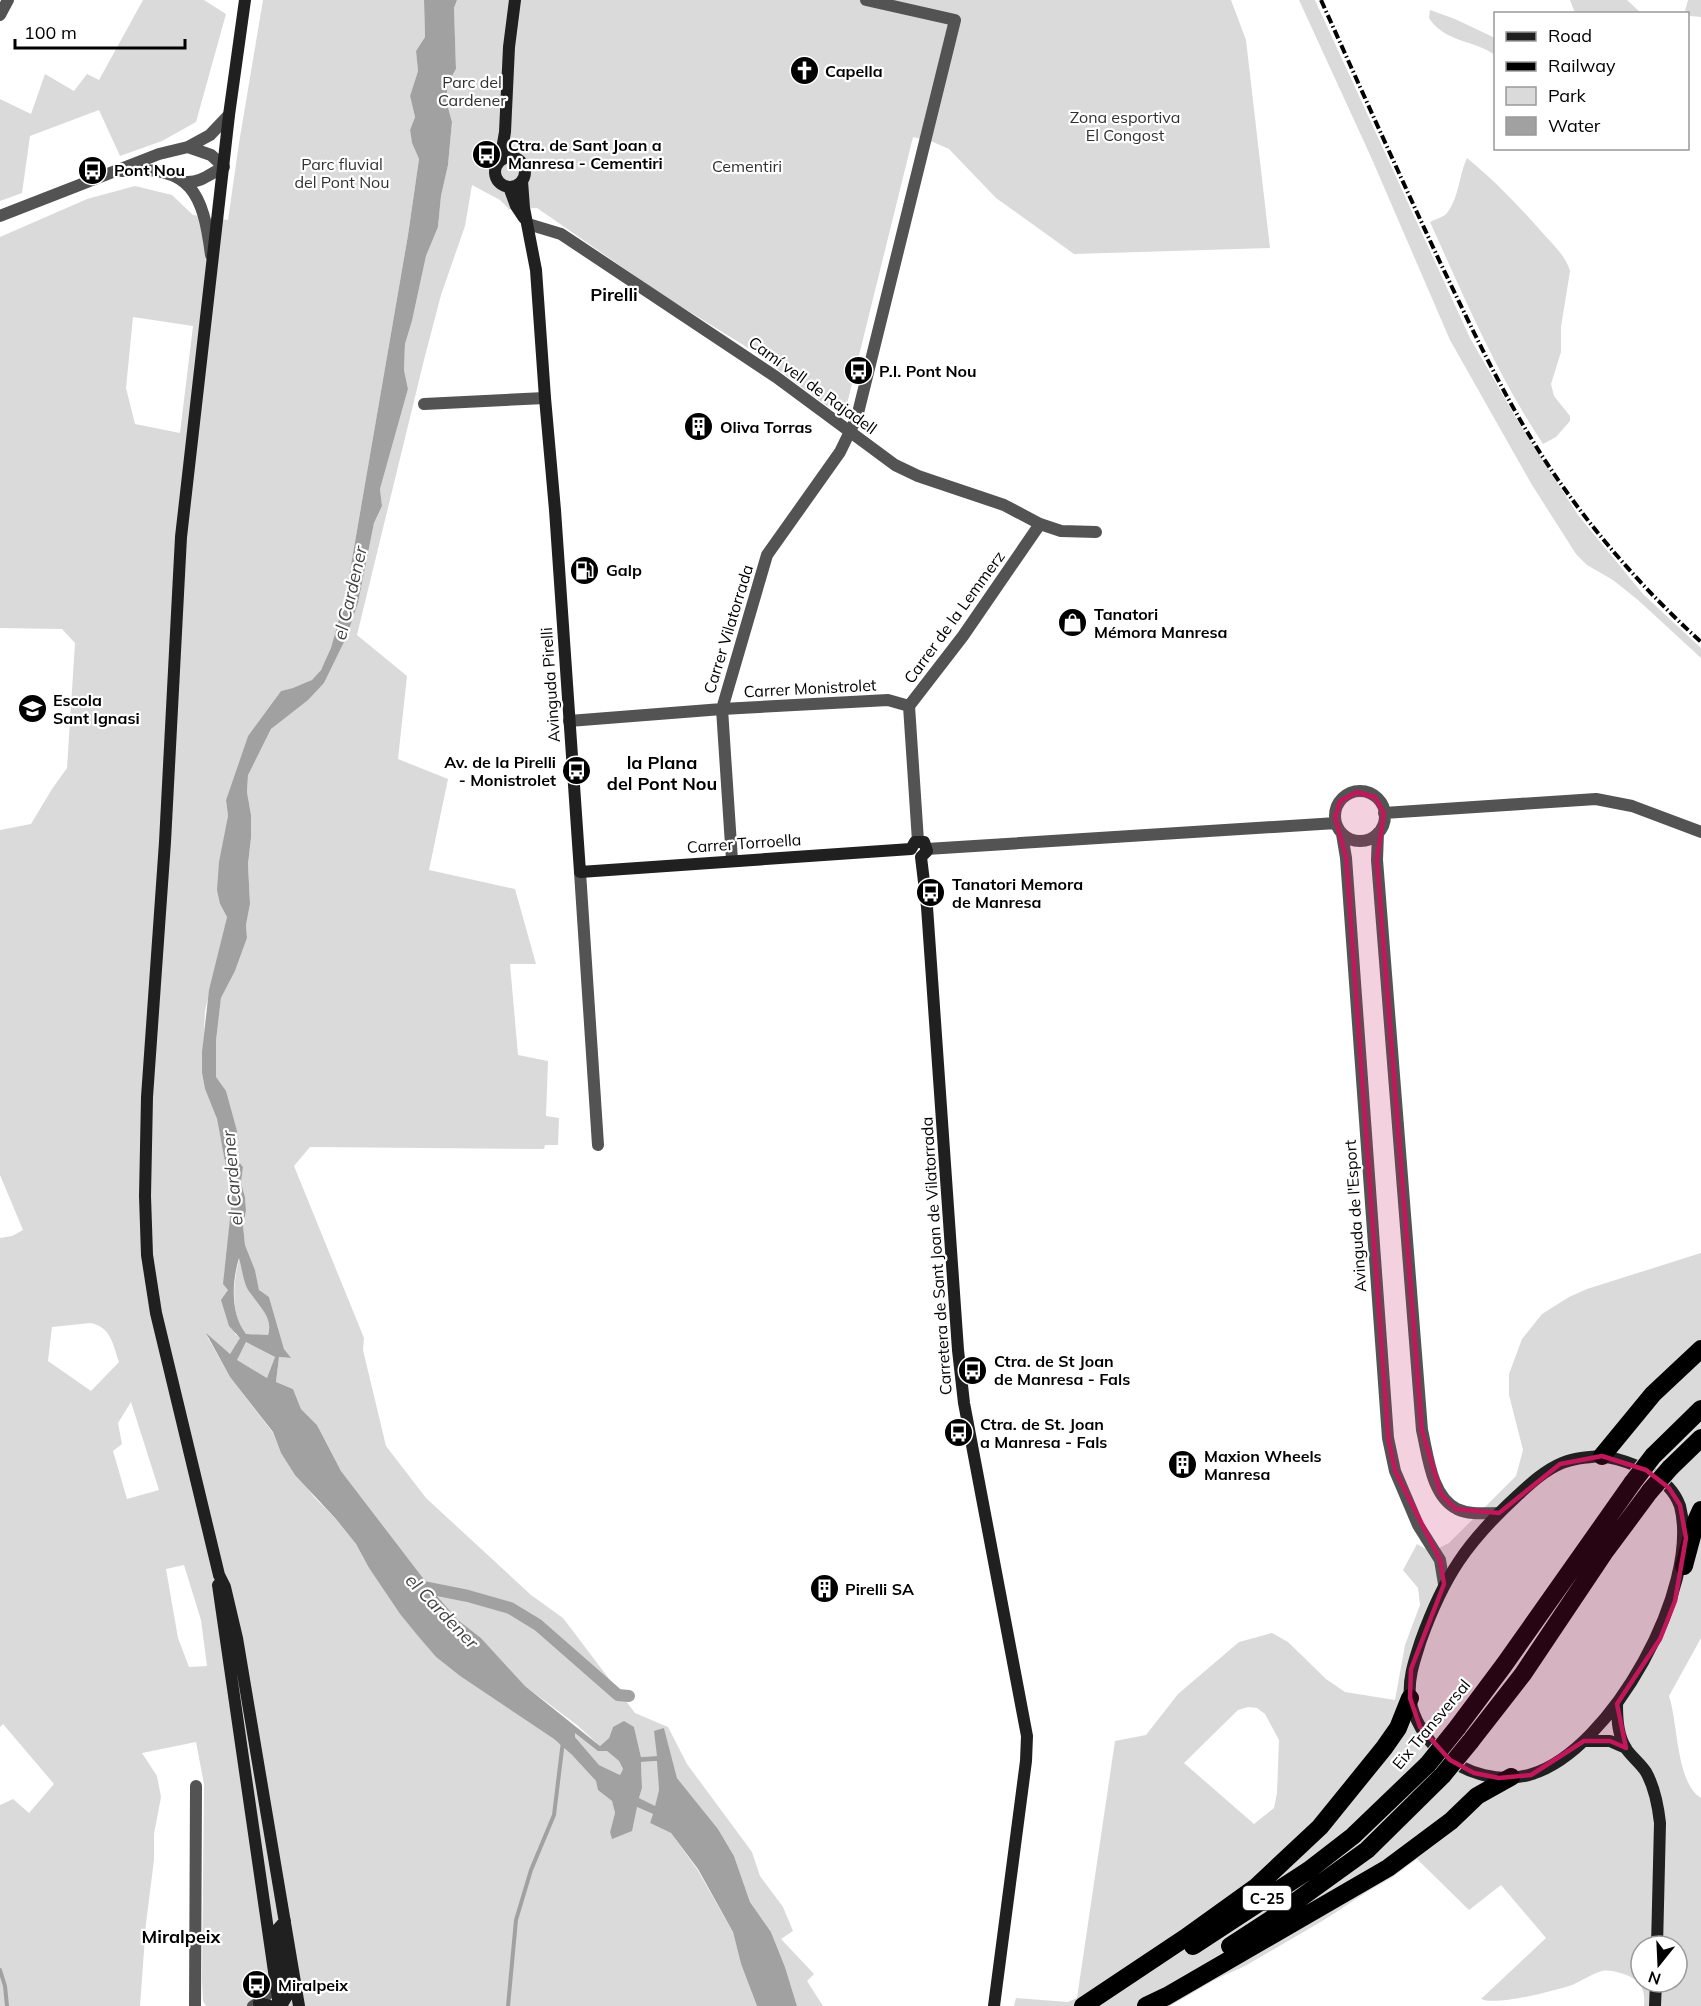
<svg xmlns="http://www.w3.org/2000/svg" width="1701" height="2006" font-family="Mulish,sans-serif">
<style>
.green{fill:#dadada;fill-rule:evenodd}
.water{fill:#a1a1a1;fill-rule:evenodd}
.lines{fill:none;stroke-linecap:round;stroke-linejoin:round}
.stream{stroke:#a1a1a1;stroke-width:4}
.canal{stroke:#a1a1a1;stroke-width:12}
.highway-casing{stroke:#dbdbdb;stroke-width:20}
.street{stroke:#535353;stroke-width:12}
.secondary{stroke:#202020;stroke-width:12}
.highway{stroke:#000;stroke-width:18}
.rail{stroke:#000;stroke-width:4;stroke-dasharray:9 3 1.5 3;stroke-linecap:butt}
.highway-bridge-casing{stroke:#dbdbdb;stroke-width:20;stroke-linecap:butt}
.highway-bridge{stroke:#000;stroke-width:18}
.marked{fill:#c2185b;fill-opacity:0.2;stroke:#c2185b;stroke-width:4.5;stroke-linejoin:round}
.labels{text-anchor:middle;dominant-baseline:central;stroke-width:4.5;stroke-linejoin:round;paint-order:stroke}
.shield{fill:#fff;stroke:#4c4c4c;stroke-width:1.5}
.shield-label{font-size:15px;font-weight:bold;fill:#000}
.poi-label{font-size:16px;font-weight:bold;fill:#000;stroke:#fff;text-anchor:start}
.park-label{font-size:16px;fill:#313131;stroke:#fff}
.street-label{font-size:16px;fill:#000;stroke:#fff}
.neighbourhood-label{font-size:18px;font-weight:bold;fill:#000;stroke:#fff}
.water-label{font-size:18px;font-style:italic;fill:#424242;stroke:#fff}
</style>
<rect width="100%" height="100%" fill="#fff"/>
<path class="green" d="M143,0H204L226,14L196,122L162,141L120,156L99,110L30,136L22,193L0,201V99L31,114L45,74L74,91L87,74L99,80Z
M263,0H424L425,37L416,51L418,71L410,96L415,117L410,130L412,143L419,159L408,235L346,594C339,618 332,664 312,680C304,686 291,689 281,691L248,736L226,800L228,816L220,904L227,917L205,1011L202,1073L205,1089L217,1119L232,1200L227,1257L224,1275L228,1290L235,1334L241,1338L230,1354L207,1336L230,1377L273,1433L281,1453L315,1498L336,1519L356,1544L369,1568L400,1614L436,1657L460,1676L554,1739L572,1755L596,1781L599,1790L612,1801L615,1813L610,1832L637,1807L653,1814L650,1823L671,1833L697,1869L733,1932L741,1964L757,2006H206L203,2001L202,1981L204,1784L196,1742L142,1753L157,1776L161,1797L154,1834V1860L146,1923L140,2006H0V1805L13,1799L29,1813L54,1784L3,1724L0,1727V1238L12,1236L23,1230L0,1175V830L31,824L52,789L67,768L75,643L62,629L0,628V237L87,199L135,186L172,195L193,215L228,220L239,143ZM133,317L193,326L180,433L135,424L126,388ZM91,1323C111,1327 113,1345 119,1362L91,1391L48,1361L52,1327ZM131,1402L159,1490L127,1499L113,1451L122,1444L118,1423ZM184,1565L201,1620L207,1666L189,1667L178,1638L166,1569Z
M457,0H1231L1246,40L1270,248L1074,254L996,198L949,149L933,142L913,137L847,404C840,408 834,408 827,406L753,351L661,294L537,208L509,209L500,200L472,185L465,226L441,295L424,360L357,635L407,676L398,759L448,779L429,870L515,889L536,964H510L518,1055L548,1061L546,1116L559,1118L558,1145H545L544,1149L310,1147L294,1166L364,1338L363,1350L386,1446L426,1498L531,1595L563,1618L635,1713L668,1727L687,1764L752,1852L760,1876L783,1907L793,1931L781,1939L814,1974L807,1981L823,2006H797L785,1967L771,1932L750,1902L734,1856L718,1829L677,1778L664,1728L657,1756L641,1757L634,1727H613L609,1738L600,1746L577,1725L525,1686L481,1638L458,1620L436,1595L341,1471L317,1425L301,1409L293,1389L276,1382L279,1357L290,1358L284,1349L269,1297L259,1291L255,1270L245,1245L243,1225L246,1211L245,1197L241,1183L243,1167L236,1158L237,1131L216,1078V1041L221,998L235,971L247,938L246,925L250,904L248,864L251,838V815L247,792L248,774L271,729L324,683L346,638L358,603L374,523L382,506L380,489L408,389L404,370L405,344L412,321L426,256L438,227L441,196L448,165L452,122L446,100L448,83L456,69L454,8Z
M1299,0H1315L1470,338L1519,423L1578,515L1643,594L1701,648V658L1638,600L1613,580L1587,565L1576,554L1532,485L1450,340L1371,157Z
M1570,0H1627L1641,13H1575Z
M1688,0H1701V17L1690,16L1685,11Z
M1430,10L1455,19L1495,38V55C1474,40 1444,42 1429,18Z
M1467,158C1494,180 1517,204 1540,230C1551,243 1565,254 1570,271L1561,327V352L1551,384L1554,396L1570,416V421L1556,437L1543,444C1497,375 1464,297 1430,222C1435,219 1444,217 1447,213C1459,198 1459,175 1467,158Z
M1701,1253V1638L1669,1696C1678,1722 1676,1783 1701,1798V2006H1644C1646,1986 1638,1978 1620,1973C1614,1971 1608,1970 1602,1971C1591,1974 1582,1981 1572,1985C1554,1991 1496,2006 1481,1999L1546,1938L1501,1885L1469,1910L1417,1859L1324,1920L1245,1966L1205,1984L1167,2006H1014L1016,1998L1068,2002L1077,1998L1115,1741L1146,1735L1178,1694L1239,1642L1272,1633L1288,1642L1326,1679L1345,1692L1395,1700L1405,1645L1420,1605L1418,1588L1403,1570L1417,1544L1431,1552L1449,1543L1516,1476L1523,1450L1509,1395V1374L1522,1339L1542,1314L1569,1297L1587,1289ZM1248,1707L1257,1708L1265,1714L1279,1740L1277,1793L1274,1808L1254,1824L1184,1763L1238,1710ZM1641,1946H1677V1982H1641Z
M240,1256C242,1266 243,1280 248,1289C256,1305 274,1315 268,1335L245,1334C230,1313 233,1280 240,1256Z
M246,1342L275,1357L267,1378L236,1360Z
M575,1732L598,1750L607,1751L619,1761L623,1769L620,1775L599,1765L575,1737Z
M658,1761L659,1790L655,1807L639,1798L642,1788L641,1762Z"/>
<path class="water" d="M424,0H457L454,8L456,69L448,83L446,100L452,122L448,165L441,196L438,227L426,256L412,321L405,344L404,370L408,389L380,489L382,506L374,523L358,603L346,638L324,683L308,700L271,729L248,775L247,792L251,815V838L248,864L250,904L246,925L247,938L235,971L221,998L216,1041V1077L226,1091L237,1131L236,1158L243,1167L241,1183L245,1197L246,1211L243,1225L245,1245L255,1270L259,1290L269,1297L284,1349L291,1358L279,1357L276,1382L293,1389L301,1409L317,1425L341,1471L436,1595L458,1620L481,1638L525,1686L600,1746L609,1738L613,1727L624,1721L634,1727L641,1757L657,1756L654,1731L664,1728L677,1778L718,1829L734,1856L750,1902L771,1932L785,1967L797,2006H757L741,1964L733,1932L698,1869L671,1833L650,1823L653,1814L637,1807L632,1831L612,1839L610,1832L615,1813L612,1801L598,1790L596,1781L572,1755L554,1739L460,1676L436,1657L418,1636L400,1614L369,1568L356,1544L336,1519L295,1475L281,1453L273,1432L230,1377L206,1333L230,1354L240,1338L229,1326L221,1300L228,1290L223,1284L232,1200L217,1119L205,1089L202,1073V1052L209,990L227,917L220,904L217,890L219,862L228,816L226,800L248,736L281,691L293,688L312,680L321,670L331,648L346,594L408,235L419,159L412,143L410,130L415,117L410,96L418,71L416,51L425,37ZM239,1258C242,1268 243,1281 248,1290C257,1304 274,1317 268,1335L246,1334C230,1314 232,1281 239,1258ZM246,1342L275,1357L267,1378L237,1360ZM575,1733L598,1751H607L619,1761L623,1769L620,1775L599,1765L575,1737ZM657,1761L659,1790L655,1806L639,1798L642,1788L641,1762Z"/>
<g class="lines">
<path class="stream" d="M0,1970L5,1986L7,2006
M508,2006L516,1920L531,1870L554,1815L563,1741"/>
<path class="canal" d="M418,1586L468,1596L510,1608L538,1625L618,1695L629,1696"/>
<defs>
<path id="highway" d="M1602,1456L1653,1394L1701,1349
M1653,1456L1701,1409
M1670,1468L1701,1438
M1684,1566L1696,1521L1701,1510
M1457,1728L1504,1665L1633,1482
M1470,1742L1523,1674L1604,1553L1650,1491
M1193,1946L1309,1870L1353,1836L1428,1764
M1230,1946L1270,1920L1367,1850L1443,1775
M1083,2006L1185,1938L1256,1887L1320,1827L1384,1748L1398,1728L1410,1698
M1146,2006L1167,1996L1388,1868L1451,1821L1477,1796L1511,1777"/>
</defs>
<use href="#highway" class="highway-casing"/>
<path class="street" d="M0,15L8,0
M122,171C192,164 203,194 211,255
M186,182C201,183 211,173 224,167L211,155L188,147
M0,216L159,154L188,147L210,135L229,115
M528,224L561,234L776,377L895,465L918,476L1004,505L1040,524L1061,531L1096,532
M424,404L545,398
M569,721L722,709L888,700L909,706
M1335 816a25 25 0 1 1 50 0a25 25 0 1 1-50 0Z
M1384,813L1596,799L1632,806L1701,832
M1378,833L1377,860L1422,1430C1428,1455 1431,1496 1457,1509C1470,1515 1485,1513 1499,1513
M1342,834L1346,858L1388,1438L1395,1471L1418,1525L1440,1560L1444,1584
M918,841L909,706L963,636L1040,524
M927,849L1336,823
M732,860L722,709L767,555L840,452L857,417L955,20L866,0
M580,872L598,1145
M195,2006L196,1786
M253,2006L259,2003L275,1986"/>
<path class="secondary" d="M245,0L229,115L181,537L165,842L147,1097L145,1196L147,1255L156,1313L219,1575L225,1587L237,1638L299,2006
M495 172a15 15 0 1 1 30 0a15 15 0 1 1-30 0Z
M500,161L505,132L509,47L515,0
M522,181L524,208L536,270L545,398L555,510L580,872L911,849
M509,187L516,206L524,218
M911,849L915,842H924L927,851L921,857
M921,857L927,907L958,1350L964,1403L1027,1736L1026,1761L994,2006
M1602,1456C1631,1461 1669,1475 1680,1506C1701,1587 1611,1750 1532,1774C1501,1784 1465,1774 1441,1753C1426,1739 1413,1719 1410,1698C1408,1677 1415,1659 1421,1640C1444,1576 1467,1542 1517,1496C1530,1484 1545,1470 1562,1463C1574,1458 1588,1457 1602,1456Z
M218,1585L279,2006
M1617,1704C1617,1720 1618,1737 1627,1750C1633,1758 1641,1764 1646,1772C1655,1788 1658,1805 1660,1823L1657,1946
M1584,1741H1610L1626,1748
M259,2003L270,2006
M281,2006L287,1996L277,1930L285,1921
M1655,2006L1656,1982"/>
<use href="#highway" class="highway"/>
<path class="rail" d="M1321,0C1360,87 1399,174 1439,260C1473,331 1506,402 1550,468C1593,532 1644,590 1701,642"/>
<defs>
<path id="highway-bridge" d="M1633,1482L1653,1456
M1650,1491L1670,1468
M1428,1764L1457,1728
M1443,1775L1470,1742"/>
</defs>
<use href="#highway-bridge" class="highway-bridge-casing"/>
<use href="#highway-bridge" class="highway-bridge"/>
</g>
<path class="marked" d="M1357,792L1375,797L1384,813L1377,860L1422,1430L1441,1494L1456,1509L1499,1513L1560,1464L1602,1456L1646,1470L1669,1488L1680,1505L1686,1538L1675,1601L1660,1639L1617,1704L1626,1748L1610,1741H1584L1531,1775L1499,1778L1474,1773L1450,1760L1420,1727L1410,1698L1411,1669L1444,1584L1440,1560L1395,1471L1388,1438L1346,858L1335,817L1340,801Z"/>
<defs>
<symbol id="church-disc" viewBox="-11 -11 22 22"><circle r="9.5" fill="#000" stroke="#fff"/><path d="M-1.2-6h2.4v3.5h3.3v2.4h-3.3V6h-2.4V-.1h-3.3v-2.4h3.3Z" fill="#fff"/></symbol>
<symbol id="bus-disc" viewBox="-11 -11 22 22"><circle r="9.5" fill="#000" stroke="#fff"/><path d="M-5-6H5V4H4V6H2V4H-2V6H-4V4H-5ZM-3.5-4V0h7V-4ZM-3.5 1.2v1.5H-2V1.2ZM2 1.2v1.5H3.5V1.2Z" fill="#fff"/></symbol>
<symbol id="building-disc" viewBox="-11 -11 22 22"><circle r="9.5" fill="#000" stroke="#fff"/><path d="M-4-6H4V6H1V3H-1V6H-4ZM-2.5-4.3h1.7v1.8h-1.7ZM.8-4.3h1.7v1.8H.8ZM-2.5-1h1.7V.8h-1.7ZM.8-1h1.7V.8H.8Z" fill="#fff"/></symbol>
<symbol id="fuel-disc" viewBox="-11 -11 22 22"><circle r="9.5" fill="#000" stroke="#fff"/><path d="M-5.5-6h7V0h2V4h1.3V-2.5L3-4.5l.8-.8L6-3V5H2.5V1h-1V6h-7ZM-4.2-4.7v3.2H.2V-4.7Z" fill="#fff"/></symbol>
<symbol id="shop-disc" viewBox="-11 -11 22 22"><circle r="9.5" fill="#000" stroke="#fff"/><path d="M-5-2.5h2.3a2.7 3.5 0 0 1 5.4 0H5L5.5 6h-11ZM-1.5-2.5h3a1.5 2.3 0 0 0-3 0Z" fill="#fff"/></symbol>
<symbol id="school-disc" viewBox="-11 -11 22 22"><circle r="9.5" fill="#000" stroke="#fff"/><path d="M0-5L7-2L0 1L-7-2ZM-4 1L0 2.5L4 1V4Q0 6-4 4Z" fill="#fff"/></symbol>
</defs>
<g fill-rule="evenodd">
<use href="#church-disc" x="788" y="54" width="33" height="33"/>
<use href="#bus-disc" x="470" y="138" width="33" height="33"/>
<use href="#bus-disc" x="76" y="154" width="33" height="33"/>
<use href="#bus-disc" x="842" y="354" width="33" height="33"/>
<use href="#building-disc" x="682" y="410" width="33" height="33"/>
<use href="#fuel-disc" x="568" y="554" width="33" height="33"/>
<use href="#shop-disc" x="1056" y="606" width="33" height="33"/>
<use href="#school-disc" x="16" y="692" width="33" height="33"/>
<use href="#bus-disc" x="560" y="754" width="33" height="33"/>
<use href="#bus-disc" x="914" y="876" width="33" height="33"/>
<use href="#bus-disc" x="956" y="1354" width="33" height="33"/>
<use href="#bus-disc" x="942" y="1416" width="33" height="33"/>
<use href="#building-disc" x="1166" y="1448" width="33" height="33"/>
<use href="#building-disc" x="808" y="1572" width="33" height="33"/>
<use href="#bus-disc" x="240" y="1968" width="33" height="33"/>
</g>
<g class="labels">
<rect class="shield" x="1243" y="1886" width="48" height="24" rx="4.5"/>
<g class="shield-label">
<text x="1267" y="1898">C-25</text>
</g>
<g class="poi-label">
<text x="825" y="71">Capella</text>
<text x="508" y="145">Ctra. de Sant Joan a<tspan x="508" dy="18">Manresa - Cementiri</tspan></text>
<text x="114" y="170">Pont Nou</text>
<text x="879" y="371">P.I. Pont Nou</text>
<text x="720" y="427">Oliva Torras</text>
<text x="606" y="570">Galp</text>
<text x="1094" y="614">Tanatori<tspan x="1094" dy="18">Mémora Manresa</tspan></text>
<text x="53" y="700">Escola<tspan x="53" dy="18">Sant Ignasi</tspan></text>
<text x="556" y="762" text-anchor="end">Av. de la Pirelli<tspan x="556" dy="18">- Monistrolet</tspan></text>
<text x="952" y="884">Tanatori Memora<tspan x="952" dy="18">de Manresa</tspan></text>
<text x="994" y="1361">Ctra. de St Joan<tspan x="994" dy="18">de Manresa - Fals</tspan></text>
<text x="980" y="1424">Ctra. de St. Joan<tspan x="980" dy="18">a Manresa - Fals</tspan></text>
<text x="1204" y="1456">Maxion Wheels<tspan x="1204" dy="18">Manresa</tspan></text>
<text x="845" y="1589">Pirelli SA</text>
<text x="278" y="1985">Miralpeix</text>
</g>
<g class="park-label">
<text x="472" y="82">Parc del<tspan x="472" dy="18">Cardener</tspan></text>
<text x="1125" y="117">Zona esportiva<tspan x="1125" dy="18">El Congost</tspan></text>
<text x="342" y="164">Parc fluvial<tspan x="342" dy="18">del Pont Nou</tspan></text>
<text x="747" y="166">Cementiri</text>
</g>
<g class="street-label">
<text transform="translate(813 385) rotate(36)">Camí vell de Rajadell</text>
<text transform="translate(954 617) rotate(-54)">Carrer de la Lemmerz</text>
<text transform="translate(728 629) rotate(-73)">Carrer Vilatorrada</text>
<text transform="translate(550 685) rotate(-94)">Avinguda Pirelli</text>
<text transform="translate(810 688) rotate(-3)">Carrer Monistrolet</text>
<text transform="translate(744 843) rotate(-4)">Carrer Torroella</text>
<text transform="translate(1355 1216) rotate(-94)">Avinguda de l'Esport</text>
<text transform="translate(936 1256) rotate(-94)">Carretera de Sant Joan de Vilatorrada</text>
<text transform="translate(1431 1724) rotate(-50)">Eix Transversal</text>
</g>
<g class="neighbourhood-label">
<text x="614" y="294">Pirelli</text>
<text x="662" y="762">la Plana<tspan x="662" dy="21">del Pont Nou</tspan></text>
<text x="181" y="1936">Miralpeix</text>
</g>
<g class="water-label">
<text transform="translate(350 593) rotate(-77)">el Cardener</text>
<text transform="translate(232 1178) rotate(-95)">el Cardener</text>
<text transform="translate(442 1611) rotate(46)">el Cardener</text>
</g>
</g>
<rect x="1494" y="12" width="195" height="138" fill="#ffffff" stroke="#999999" stroke-width="1.5"/>
<rect x="1506" y="32" width="30" height="9" fill="#202020" stroke="#999999" stroke-width="1.5"/>
<text x="1548" y="42" font-size="18" fill="#000000">Road</text>
<rect x="1506" y="62" width="30" height="9" fill="#000000" stroke="#999999" stroke-width="1.5"/>
<text x="1548" y="72" font-size="18" fill="#000000">Railway</text>
<rect x="1506" y="87" width="30" height="18" fill="#dadada" stroke="#999999" stroke-width="1.5"/>
<text x="1548" y="102" font-size="18" fill="#000000">Park</text>
<rect x="1506" y="117" width="30" height="18" fill="#a1a1a1" stroke="#999999" stroke-width="1.5"/>
<text x="1548" y="132" font-size="18" fill="#000000">Water</text>
<g transform="translate(1659 1964) rotate(198)"><circle r="28" fill="#ffffff" stroke="#999999" stroke-width="1.5"/>
<path d="M0-4.5L10 22L0 15L-10 22Z" fill="#000000"/>
<text y="-9" font-size="16" font-weight="bold" text-anchor="middle" fill="#000000">N</text>
</g>
<path d="M15 39v9h170v-9" fill="none" stroke="#000000" stroke-width="3"/>
<text x="24" y="39" font-size="18" fill="#000000" stroke="#ffffff" stroke-width="4.5" paint-order="stroke">100 m</text>
</svg>
